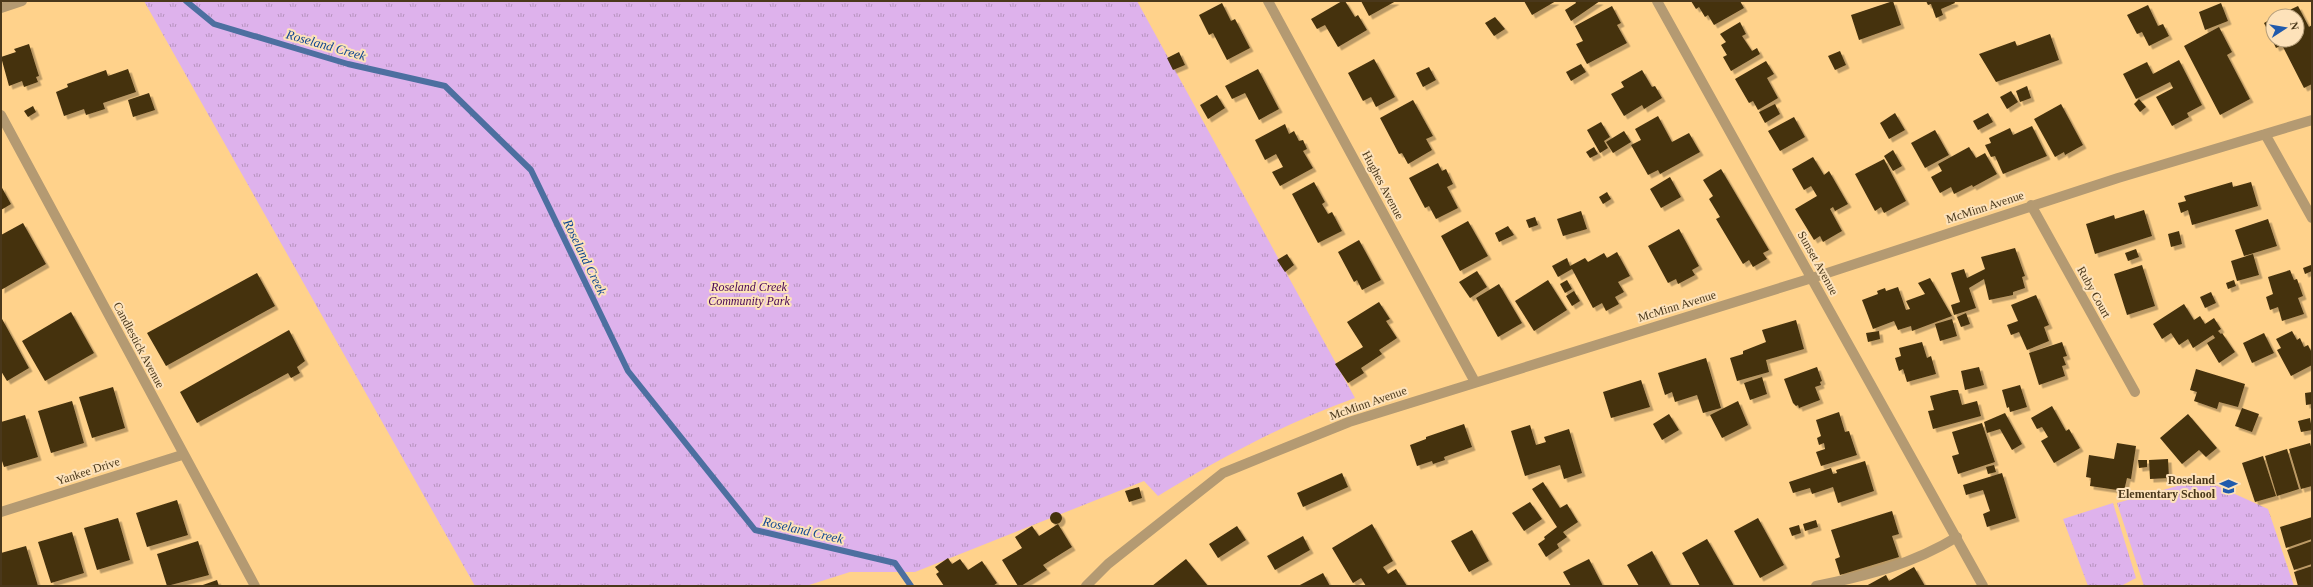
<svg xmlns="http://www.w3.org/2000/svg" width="2313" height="587" font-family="Georgia,serif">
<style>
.grass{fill:url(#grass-tufts)}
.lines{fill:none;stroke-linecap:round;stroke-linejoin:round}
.stream{stroke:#4d6fa0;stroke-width:6}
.building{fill:#44310f;filter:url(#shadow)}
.minor{stroke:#b49a72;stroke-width:10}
.labels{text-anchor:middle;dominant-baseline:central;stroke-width:4;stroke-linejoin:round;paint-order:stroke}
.street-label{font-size:12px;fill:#4a381b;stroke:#fde2ba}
.park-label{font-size:12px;font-style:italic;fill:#460556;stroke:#fde2ba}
.poi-label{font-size:12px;font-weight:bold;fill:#4a381b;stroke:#fde2ba;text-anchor:end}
.water-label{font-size:13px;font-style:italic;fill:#104792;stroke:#fde2ba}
</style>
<defs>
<pattern id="grass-tufts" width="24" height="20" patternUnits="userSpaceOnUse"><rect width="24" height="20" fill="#deb2ec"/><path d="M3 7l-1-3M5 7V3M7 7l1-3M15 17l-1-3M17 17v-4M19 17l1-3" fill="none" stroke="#b692be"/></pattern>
<filter id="shadow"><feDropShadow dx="3.5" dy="3.5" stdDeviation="0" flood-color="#0004"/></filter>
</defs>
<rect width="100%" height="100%" fill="#ffd28b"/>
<path class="grass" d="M144,1H1137L1355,398C1285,423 1221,458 1158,496L1144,481L915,572H850L806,586H475Z
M2202,479L2268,509L2294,586H2144L2117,503Z
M2113,503L2136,578L2121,586H2088L2063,519Z"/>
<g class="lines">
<path class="stream" d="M186,1L214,24L348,64L445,86L531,170L628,371L755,530L895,563L911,586"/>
</g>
<path class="building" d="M1342,1H1345L1355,17L1358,15L1367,30L1338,47L1325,25L1317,29L1311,19Z
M1361,1H1396L1369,16Z
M1524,1H1556L1532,15Z
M1575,1H1600L1571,21L1565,10L1576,3Z
M1691,1H1740L1744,8L1714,25L1708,15L1705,17L1699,7L1696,9Z
M1893,1L1901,25L1859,40L1851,15Z
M1926,1H1954L1955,3L1941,9L1943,15L1936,18L1931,4L1928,5Z
M1222,3L1231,21L1235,19L1250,48L1227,60L1213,33L1209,35L1199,15Z
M2221,3L2228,21L2205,30L2199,12Z
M2148,5L2158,26L2163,24L2169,36L2149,46L2142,32L2137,34L2127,15Z
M1612,6L1621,23L1617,25L1627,43L1587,64L1576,44L1583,41L1575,26Z
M2298,6L2309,27L2312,25V84L2304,88L2282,45L2276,48L2264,23L2273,18V40H2297V16H2277Z
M1495,17L1505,29L1494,36L1485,23Z
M1740,22L1746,34L1742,36L1752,51L1757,48L1760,54L1731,71L1723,57L1727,55L1721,45L1726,42L1720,34Z
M2219,27L2232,52L2227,55L2250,99L2220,115L2184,46Z
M2050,34L2059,60L1996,82L1979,54L2015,41L2017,46Z
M29,44L39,76L36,77L38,82L24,87L22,81L9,86L1,57L16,52L14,49Z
M1840,51L1846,65L1835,70L1828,56Z
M1179,52L1185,65L1173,70L1167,58Z
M1374,59L1395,97L1376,107L1371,97L1363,101L1348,73Z
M2179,60L2202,105L2187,113L2189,117L2172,126L2156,97L2173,88L2170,82L2136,99L2123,74L2147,62L2153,74Z
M1766,61L1774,74L1767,78L1778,98L1758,110L1753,101L1749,103L1735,79Z
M1581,64L1586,72L1571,81L1566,72Z
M1429,67L1436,80L1423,87L1416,73Z
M128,69L136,92L103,103L105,109L86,115L84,109L64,116L56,92L68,87L67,84L106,70L108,76Z
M1258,69L1279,109L1259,120L1245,93L1232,99L1225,86Z
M1642,70L1652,87L1655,86L1662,98L1644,109L1642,105L1624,116L1611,94L1624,87L1621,82Z
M2027,86L2031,98L2020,102L2016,91Z
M2011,91L2018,102L2007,109L2000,97Z
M149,93L155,110L133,117L128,100Z
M1217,95L1225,108L1208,119L1200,105Z
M2139,99L2146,107L2140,112L2134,104Z
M1413,100L1433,136L1426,139L1432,150L1408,164L1402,153L1399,154L1380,118Z
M1775,104L1780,114L1765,123L1759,112Z
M2061,104L2083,145L2065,155L2064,152L2055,157L2034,119Z
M33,106L36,112L28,117L24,111Z
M1895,113L1905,130L1889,139L1880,123Z
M1988,113L1993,122L1978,130L1973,121Z
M1658,116L1672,142L1689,133L1700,152L1660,174L1658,170L1648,175L1631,145L1641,140L1635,129Z
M1794,117L1805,137L1780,151L1768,131Z
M1601,122L1610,137L1604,141L1608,148L1600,153L1587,130Z
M1285,124L1289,134L1294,131L1299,141L1303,140L1307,149L1303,151L1313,168L1280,186L1272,172L1283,167L1276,154L1265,160L1255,140Z
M2032,126L2047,156L2003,174L1995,156L1991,157L1985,145L1991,143L1989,138L2010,128L2013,135Z
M1935,130L1949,155L1925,168L1911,143Z
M1624,131L1631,142L1613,153L1606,142Z
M1594,147L1598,154L1590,158L1586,152Z
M1969,147L1976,158L1985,153L1997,174L1973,187L1972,185L1954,194L1951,187L1940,193L1931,177L1942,171L1938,164Z
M1893,150L1902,166L1893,171L1884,156Z
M1813,157L1824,175L1829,171L1848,204L1835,211L1833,207L1830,209L1842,231L1823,242L1820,236L1814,240L1795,209L1817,196L1811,186L1804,190L1792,169Z
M1884,159L1906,201L1884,213L1881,207L1875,211L1855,174Z
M1438,163L1442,171L1446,169L1453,184L1447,187L1458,208L1436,219L1429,206L1425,208L1409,178Z
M1721,169L1769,250L1763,253L1767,259L1753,267L1749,260L1743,264L1716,219L1720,217L1709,199L1713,196L1703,180Z
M1670,177L1681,197L1661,208L1650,189Z
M1314,182L1325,202L1322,204L1328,214L1332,212L1342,231L1318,243L1292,194Z
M2232,182L2233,187L2251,182L2258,206L2192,225L2188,210L2181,213L2178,203L2186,201L2184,196Z
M1,186L11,204L1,210Z
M1607,192L1611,199L1603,204L1599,197Z
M2144,210L2152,236L2095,254L2086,224L2114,215L2115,219Z
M1581,211L1587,229L1563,236L1557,219Z
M1535,217L1538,225L1529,228L1526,220Z
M2268,219L2277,246L2244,256L2235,230Z
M1468,221L1488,256L1460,271L1441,236Z
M23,223L46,264L1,290V235Z
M1508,226L1514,235L1499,242L1495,233Z
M1679,229L1699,266L1692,270L1695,275L1678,284L1676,279L1668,283L1648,246Z
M2179,231L2182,244L2171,247L2168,234Z
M1359,240L1381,280L1362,290L1357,280L1354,282L1338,252Z
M2015,248L2025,276L2022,277L2025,288L2013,292V295L1989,300L1984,279L1969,288L1976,308L1954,315L1951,305L1960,302L1951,273L1964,269L1967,278L1985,269L1981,257Z
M2136,249L2139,257L2128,261L2125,253Z
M1617,252L1630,276L1618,282L1624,292L1615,297L1619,304L1606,311L1602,303L1593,308L1572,269L1558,277L1552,266L1567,258L1570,266L1585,258L1588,262L1604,253L1607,258Z
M1287,254L1294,265L1285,272L1277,260Z
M2253,254L2259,275L2237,281L2231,261Z
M2142,265L2155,306L2127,315L2114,274Z
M2311,265L2312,271L2305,274L2303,268Z
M2290,270L2294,280L2297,279L2303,296L2298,298L2304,314L2282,321L2278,307L2270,310L2266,297L2273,294L2268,277Z
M1477,271L1487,287L1470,298L1459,282Z
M257,273L275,306L166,366L147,333Z
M1930,278L1952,316L1912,331L1911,326L1898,330L1894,321L1873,329L1862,300L1878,294L1877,291L1885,288L1886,291L1898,287L1906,310L1910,309L1906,301L1925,294L1918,283Z
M1548,280L1567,310L1534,331L1515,301Z
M1567,280L1572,289L1565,293L1560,284Z
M2234,280L2236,286L2228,289L2226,283Z
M1499,284L1522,323L1498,337L1476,298Z
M1574,291L1580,301L1572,306L1566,296Z
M2211,292L2216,303L2205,308L2200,297Z
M2036,295L2049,325L2044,327L2049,341L2027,350L2019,332L2011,335L2007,325L2018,321L2011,305Z
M1379,302L1390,319L1386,321L1397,338L1379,350L1382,354L1361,368L1364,373L1348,383L1335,364L1363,347L1347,322Z
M2184,304L2194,320L2200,316L2205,324L2214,318L2221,329L2218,331L2221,334L2222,333L2235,352L2219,363L2207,343L2215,338L2213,335L2193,348L2188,339L2179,345L2171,333L2162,339L2153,324Z
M71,312L94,353L45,381L22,341Z
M1966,313L1970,324L1961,327L1957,317Z
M1,317L29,368L7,381L1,371Z
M1952,319L1957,336L1940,341L1935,324Z
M1796,320L1804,349L1766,360L1769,372L1737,381L1730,358L1743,354V351L1766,342L1762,330Z
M289,330L305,361L297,367L300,373L291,378L288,373L197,423L180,392Z
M1879,331L1880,339L1868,342L1866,333Z
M2292,331L2297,340L2300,338L2304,347L2308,345L2312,353V365L2291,376L2277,350L2281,348L2276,339Z
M2264,333L2274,353L2252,363L2243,343Z
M1922,342L1927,358L1931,356L1936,374L1907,382L1903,369L1899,371L1895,358L1901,356L1899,348Z
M2062,342L2067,356L2063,357L2066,365L2062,366L2065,376L2039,385L2029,353Z
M1706,358L1721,408L1703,413L1697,395L1675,402L1672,392L1665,395L1658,373Z
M1817,367L1822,381L1820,382L1821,385L1815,387L1820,400L1799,408L1798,405L1796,406L1793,403L1784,379Z
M1979,367L1984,385L1965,390L1961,371Z
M2196,369L2245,384L2238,407L2219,402L2217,409L2194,401L2197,392L2190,390Z
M1762,377L1767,394L1750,400L1744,383Z
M1641,380L1650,407L1611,418L1603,392Z
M2020,385L2027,407L2010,412L2009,407L2007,408L2002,390Z
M113,387L125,428L92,438L79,397Z
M1953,390H1958L1962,405L1977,401L1981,416L1933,429L1928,411L1934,410L1930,396Z
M2312,392V404L2306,405L2305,393Z
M72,401L84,443L51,453L38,411Z
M1738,401L1748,425L1722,438L1710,415Z
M2052,406L2066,431L2069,429L2080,448L2054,463L2041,441L2048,437L2042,427L2037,429L2031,418Z
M2242,408L2259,414L2252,432L2235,426Z
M1839,412L1845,432L1849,431L1857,455L1821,466L1816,452L1825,449L1824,443L1819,445L1817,438L1821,436L1816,420Z
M2005,413L2022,444L2012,450L2000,429L1987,433L1984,422Z
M1669,414L1679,430L1662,440L1653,424Z
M2188,414L2217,448L2206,457L2199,450L2182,464L2160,438Z
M25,415L38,457L4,467L1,458V422Z
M2310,418L2312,430L2301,432L2298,421Z
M1982,423L1995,462L1958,474L1952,456L1959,454L1952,432Z
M1464,424L1472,447L1444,457L1445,460L1433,464L1432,461L1417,466L1410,445L1426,439V437Z
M1530,425L1536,445L1546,442L1544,437L1569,429L1582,473L1564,479L1560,465L1525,476L1511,431Z
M2117,443L2136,446L2131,479L2127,478L2124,491L2090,486L2091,478L2086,477L2089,455L2114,459Z
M2310,443L2312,450V486L2301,489L2289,449Z
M2287,449L2299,489L2277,496L2265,456Z
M2263,456L2276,496L2255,502L2242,463Z
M2168,459L2169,478L2150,479L2149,460Z
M2138,460H2147V467L2139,468Z
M1865,461L1874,491L1838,503L1833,487L1812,494L1810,488L1793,493L1789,482L1831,468L1833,474L1837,473L1836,470Z
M1994,465L1996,472L1988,474L1986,467Z
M1342,473L1348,487L1303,507L1297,493Z
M2002,473L2016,518L1987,527L1983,514L1990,511L1983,490L1966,495L1963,485Z
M1543,482L1560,508L1567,504L1578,522L1563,532L1567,537L1557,544L1559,548L1546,557L1538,544L1545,539L1544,537L1557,527L1532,489Z
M1139,487L1142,498L1129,502L1125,491Z
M177,500L188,535L147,547L136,513Z
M1530,502L1542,519L1524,531L1512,513Z
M1892,511L1899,534L1892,536L1899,557L1840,575L1835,559L1840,557L1831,530Z
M1050 518a6 6 0 1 1 12 0a6 6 0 1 1-12 0Z
M2312,517V539L2286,548L2280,527Z
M118,518L130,560L97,570L84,528Z
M1758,518L1784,565L1760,578L1734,531Z
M1816,520L1818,527L1805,531L1803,524Z
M1058,524L1072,547L1043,565L1047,570L1021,586H1018L1002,560L1022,548L1015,537L1032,526L1039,536Z
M1372,524L1393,561L1383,567L1388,574L1396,569L1407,586H1366L1361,578L1353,583L1332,548Z
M1799,525L1801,533L1792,536L1789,528Z
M1237,526L1246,540L1218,558L1209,544Z
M1472,530L1489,561L1469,572L1451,541Z
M72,532L84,573L51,583L38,542Z
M1303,536L1310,550L1275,570L1267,556Z
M1707,539L1734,586H1700L1682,553Z
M198,541L209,575L167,586L157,554Z
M2312,541V564L2294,570L2287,550Z
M26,546L38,586H2L1,553Z
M1652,551L1671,586H1639L1627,565Z
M948,558L952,564L960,559L968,570L982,561L997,583L993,586H944L936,574L939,572L935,567Z
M1186,559L1208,586H1152Z
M1589,559L1603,586H1571L1563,572Z
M2312,566V586H2298L2294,572Z
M1914,567L1925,586H1866L1886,575L1889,581Z
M1323,573L1330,586H1298Z
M217,580L219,586H200Z"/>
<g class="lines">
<path class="minor" d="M1268,1L1475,382
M1657,1L1983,586
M1,8L22,1
M1,115L255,586
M2265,134L2312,218
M2031,205L2135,392
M1,512L182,455
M1086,586L1108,564L1223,473L1349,422L1812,278L2118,178L2312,120
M1816,586C1866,576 1913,564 1957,537"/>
</g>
<defs>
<symbol id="school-bare" viewBox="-9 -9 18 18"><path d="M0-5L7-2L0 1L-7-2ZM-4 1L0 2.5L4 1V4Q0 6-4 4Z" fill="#205aac" stroke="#fde2ba" stroke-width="2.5" paint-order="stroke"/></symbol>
</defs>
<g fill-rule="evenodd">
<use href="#school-bare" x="2216" y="474" width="25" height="25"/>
</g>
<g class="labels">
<g class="street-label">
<text transform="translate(1383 185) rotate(62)">Hughes Avenue</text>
<text transform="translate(1985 207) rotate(-18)">McMinn Avenue</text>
<text transform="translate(1818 263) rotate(61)">Sunset Avenue</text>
<text transform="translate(2094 292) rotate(61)">Ruby Court</text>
<text transform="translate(1677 306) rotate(-17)">McMinn Avenue</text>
<text transform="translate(139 345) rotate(62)">Candlestick Avenue</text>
<text transform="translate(1368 403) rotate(-19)">McMinn Avenue</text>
<text transform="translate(88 471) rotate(-18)">Yankee Drive</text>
</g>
<g class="park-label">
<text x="749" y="287">Roseland Creek<tspan x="749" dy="14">Community Park</tspan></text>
</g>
<g class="poi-label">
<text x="2215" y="480">Roseland<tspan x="2215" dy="14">Elementary School</tspan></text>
</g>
<g class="water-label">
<text transform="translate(326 45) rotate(16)">Roseland Creek</text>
<text transform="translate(585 257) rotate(64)">Roseland Creek</text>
<text transform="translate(803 530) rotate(13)">Roseland Creek</text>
</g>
</g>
<rect width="2313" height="587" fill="none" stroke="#4a381b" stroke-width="4"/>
<g transform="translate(2285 28) rotate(78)"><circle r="19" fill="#fde2ba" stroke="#b59e7a"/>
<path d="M0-3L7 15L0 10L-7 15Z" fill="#205aac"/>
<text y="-6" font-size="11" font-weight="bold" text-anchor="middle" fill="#4a381b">N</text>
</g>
</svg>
